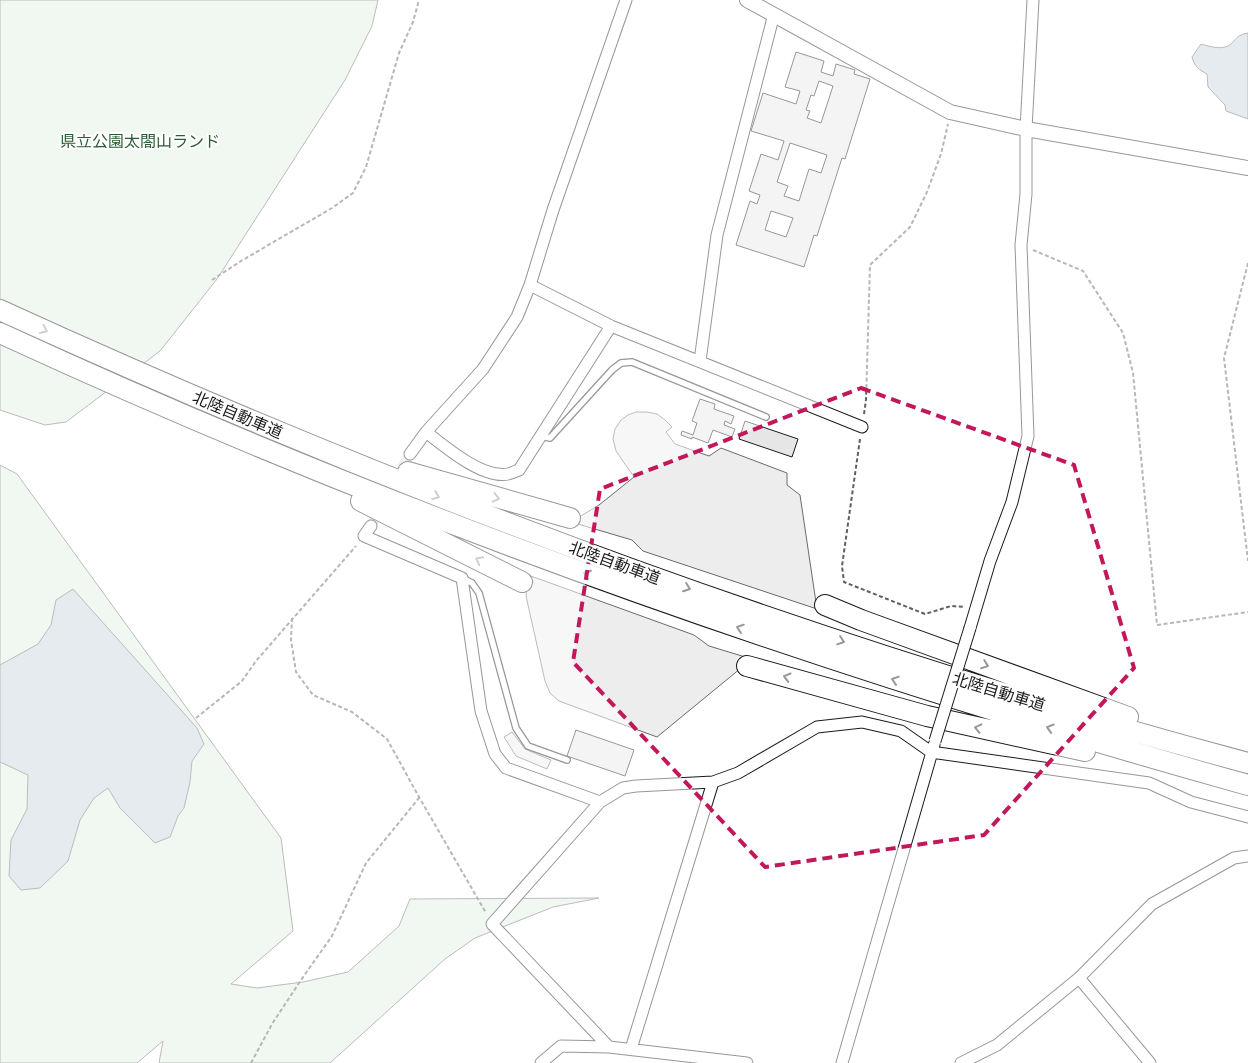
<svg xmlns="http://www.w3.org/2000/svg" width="1248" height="1063" font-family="Barlow,'Noto Sans JP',sans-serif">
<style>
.green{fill:#e0efe3;stroke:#6a6a6a}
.parking{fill:#ededed;stroke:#6a6a6a}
.water{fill:#c6d2dc;stroke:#6a6a6a}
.building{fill:#e6e6e6;stroke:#1a1a1a;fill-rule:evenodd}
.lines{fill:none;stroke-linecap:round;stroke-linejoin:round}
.minor-tunnel{stroke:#ddd;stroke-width:11;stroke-dasharray:11 5.5;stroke-linecap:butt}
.service-casing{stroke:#1a1a1a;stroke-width:8}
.minor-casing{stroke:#1a1a1a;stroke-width:13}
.tertiary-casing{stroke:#1a1a1a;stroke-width:16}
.motorway-casing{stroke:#1a1a1a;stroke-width:22}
.path{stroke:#5f5f5f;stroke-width:2;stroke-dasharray:4 2.5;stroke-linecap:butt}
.service{stroke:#fff;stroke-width:5.5}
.minor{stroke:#fff;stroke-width:11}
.tertiary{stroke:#fff;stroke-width:14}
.motorway{stroke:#fff;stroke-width:20}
.minor-bridge-casing{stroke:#1a1a1a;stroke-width:13;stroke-linecap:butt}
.minor-bridge{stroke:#fff;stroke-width:11}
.oneway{stroke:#989898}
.marked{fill:none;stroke:#c2185b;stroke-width:4;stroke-dasharray:10 6;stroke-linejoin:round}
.labels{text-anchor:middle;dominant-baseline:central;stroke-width:4;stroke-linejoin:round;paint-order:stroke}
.park-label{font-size:16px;fill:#2b5a34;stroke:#fff}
.street-label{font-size:16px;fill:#1a1a1a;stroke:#fff}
</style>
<rect width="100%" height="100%" fill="#fff"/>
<path class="green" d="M0,0H378L372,26L345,80L217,279L160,351L66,422L45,425L0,410Z
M0,465L17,474L281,838L293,931L231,984L257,988L303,982L348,972L399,926L410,899L599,898L553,907L475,938L445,959L330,1063H159L163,1041L137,1063H0Z"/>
<path class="parking" d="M636,412H647L657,414L665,420L672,427L666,432L675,444L709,456L721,448L787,473V485L800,495L817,609L643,551L632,540L571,522L599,505L634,477L616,451L613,439L615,429L621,420L628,415Z
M528,575L694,635L709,646L752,659L657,737L559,701L550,693L545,681L526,596Z
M512,732L525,749L551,760L547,769L516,756L504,737Z"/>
<path class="water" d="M1248,33V119L1226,111L1225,105L1208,87L1207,74C1199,70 1194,66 1192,57L1201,44C1208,46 1218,49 1225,47C1236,44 1233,35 1248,33Z
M73,589L197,728L204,744L192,761L190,782L184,808L178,816L170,837L155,843L120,808L108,788L94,798L80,820L68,861L40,888L21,890L9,876L11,840L27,809L28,775L0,762V665L38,644L51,625L56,600Z"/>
<path class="building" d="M796,52L824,61L821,72L833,76L836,64L855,70L854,74L870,79L845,159L842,158L817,236L814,235L804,267L736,245L750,201L757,204L760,195L749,191L761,154L778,160L784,141L751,131L763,93L796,104L800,91L785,87ZM819,81L833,86L821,123L807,118L810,111L806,110L811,95L814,96ZM790,143L827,155L821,173L809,169L799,201L784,196L788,186L777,182ZM771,211L793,218L786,237L765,230Z
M700,399L715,404L714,409L734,416L731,424L725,421L724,425L735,429L732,437L713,430L708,443L692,437V439L681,435L682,431L693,435L697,423L692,421Z
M745,421L798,439L792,457L739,439Z
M576,730L634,750L625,776L567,756Z"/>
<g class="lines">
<path class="minor-tunnel" d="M371,526L410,454"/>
<defs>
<path id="service" d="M541,436L550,438L612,370L621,363L632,362L766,417
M462,578L472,583L479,593L516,728L528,746L567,760"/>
<path id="minor" d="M530,285L611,326L862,427
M700,361L717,235L774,14
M426,432C445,447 483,479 508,474C512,473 516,471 519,470L611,326
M410,454L426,432L483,369L517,317L530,285L553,210L626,0
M371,526L364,536L462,578L481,711L495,754L506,768L600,802
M970,628L990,561L1012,502L1028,436L1021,245L1026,194V129L1033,0
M1079,978L1150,1063
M609,1047L492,924L600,802L623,788L636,786L713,782L738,773L817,727L862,722L901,731L931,752L1149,783L1191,802L1248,817
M631,1049L713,782
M541,1063L561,1046L609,1047L747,1063
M842,1063L934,745
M961,1063L997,1045L1079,978L1152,904L1234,858L1248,856"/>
<path id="tertiary" d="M747,0L950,112L1026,129L1248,168"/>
<path id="motorway" d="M0,310C402,494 820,649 1248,763
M0,333C402,519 821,666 1248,785
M408,472L570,518
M361,501L522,582
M825,605L861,620L1128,717
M747,666L927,716L1085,751"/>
</defs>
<use href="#service" class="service-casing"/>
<use href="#minor" class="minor-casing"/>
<use href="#tertiary" class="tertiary-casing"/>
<use href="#motorway" class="motorway-casing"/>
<path class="path" d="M1033,250L1083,271L1123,333L1133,373L1157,625L1248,612
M1248,263L1224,358L1248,561
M212,280L241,261L332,208L353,193L366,167L399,53L413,22L419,0
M864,414L866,400L870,265L910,227L927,192L941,154L948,124
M860,439L842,566L844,582L925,614L951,606L965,607
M292,618L291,640L296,672L313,695L352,712L387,739L419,797L486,913
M196,718L242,681L256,661L356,546
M251,1063L272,1024L301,980L332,936L366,863L419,798"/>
<use href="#service" class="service"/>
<use href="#minor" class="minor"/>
<use href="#tertiary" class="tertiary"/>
<use href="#motorway" class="motorway"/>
<defs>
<path id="minor-bridge" d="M935,741L970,628"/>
</defs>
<use href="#minor-bridge" class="minor-bridge-casing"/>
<use href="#minor-bridge" class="minor-bridge"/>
</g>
<defs><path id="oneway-chevron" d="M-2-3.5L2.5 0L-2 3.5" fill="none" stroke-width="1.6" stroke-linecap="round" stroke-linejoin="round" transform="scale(1.25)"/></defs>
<g class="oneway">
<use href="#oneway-chevron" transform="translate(44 330) rotate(25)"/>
<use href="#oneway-chevron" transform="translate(436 496) rotate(21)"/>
<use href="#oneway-chevron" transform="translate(496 498) rotate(15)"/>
<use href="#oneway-chevron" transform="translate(479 560) rotate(-153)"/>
<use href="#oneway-chevron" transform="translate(587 574) rotate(-160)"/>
<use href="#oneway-chevron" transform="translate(687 588) rotate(20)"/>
<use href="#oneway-chevron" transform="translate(740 628) rotate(-161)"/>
<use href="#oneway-chevron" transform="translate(841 641) rotate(19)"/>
<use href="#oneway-chevron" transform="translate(985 665) rotate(21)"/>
<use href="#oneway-chevron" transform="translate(787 677) rotate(-164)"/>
<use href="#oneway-chevron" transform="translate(895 680) rotate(-162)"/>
<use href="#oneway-chevron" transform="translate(978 728) rotate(-167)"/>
<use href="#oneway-chevron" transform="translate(1050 728) rotate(-163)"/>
</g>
<path d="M0 0H1248V1063H0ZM861,388L1074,465L1134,668L984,835L765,867L573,662L600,489Z" fill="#fff" fill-opacity=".55" fill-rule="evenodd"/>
<path class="marked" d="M861,388L1074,465L1134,668L984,835L765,867L573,662L600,489Z"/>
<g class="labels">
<g class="park-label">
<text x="140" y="140">県立公園太閤山ランド</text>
</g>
<g class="street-label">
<text transform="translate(238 414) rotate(23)">北陸自動車道</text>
<text transform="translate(615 562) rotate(20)">北陸自動車道</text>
<text transform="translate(999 691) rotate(17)">北陸自動車道</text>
</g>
</g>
</svg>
